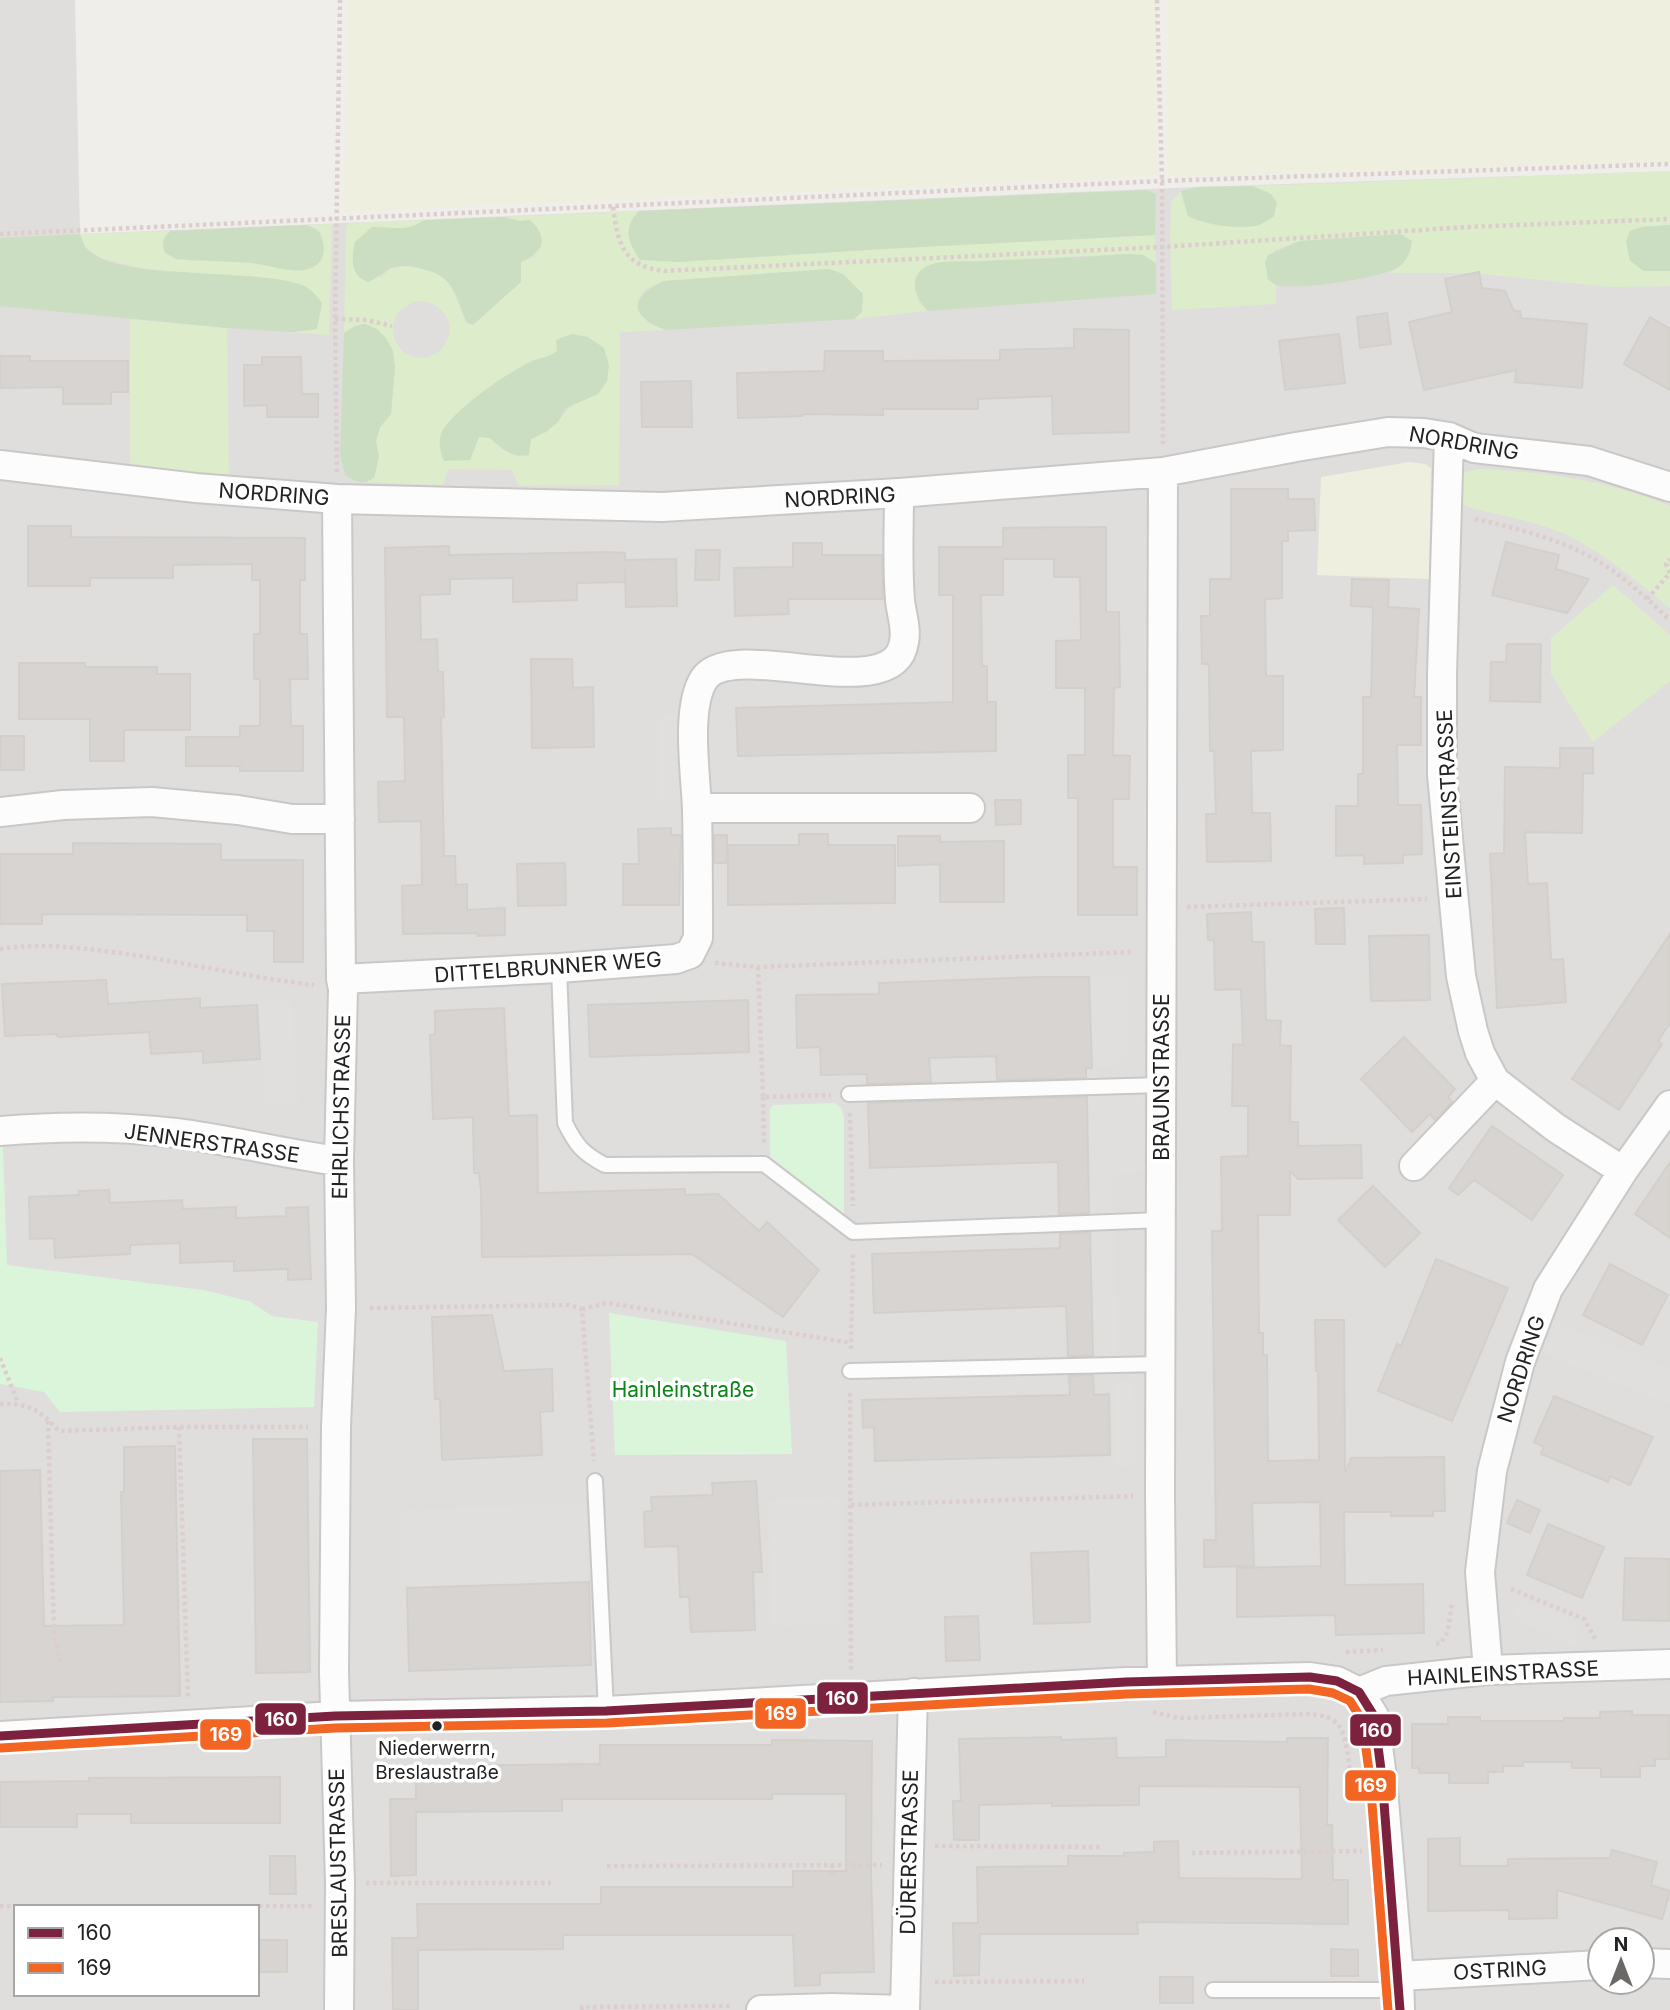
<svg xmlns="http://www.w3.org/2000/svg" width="1670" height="2010" font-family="Inter,sans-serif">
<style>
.residential{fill:#dfdedc;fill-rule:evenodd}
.farmland{fill:#efefdf}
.grass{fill:#ddeccb;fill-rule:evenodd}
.forest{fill:#cbdec1}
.park{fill:#daf5da}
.parking{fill:#e0dfde}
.building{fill:#d7d4d2;stroke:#d3d0cc;stroke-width:2}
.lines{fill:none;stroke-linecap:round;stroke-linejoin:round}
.service-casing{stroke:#c9c8c7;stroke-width:18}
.minor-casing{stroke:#c9c8c7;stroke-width:32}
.path{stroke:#dccecd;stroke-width:4.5;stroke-dasharray:3.5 3.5;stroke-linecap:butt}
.service{stroke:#fdfcfc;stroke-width:14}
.minor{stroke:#fdfcfc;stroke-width:28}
.bus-1-casing{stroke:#fff;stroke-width:14}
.bus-2-casing{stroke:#fff;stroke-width:14}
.bus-1{stroke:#7d223e;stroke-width:9}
.bus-2{stroke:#f26522;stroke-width:9}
.bus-dot{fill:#222;stroke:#fff;stroke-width:2.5}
.labels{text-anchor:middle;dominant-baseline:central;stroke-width:7;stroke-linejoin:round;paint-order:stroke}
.bus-label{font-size:19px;fill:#222;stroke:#fff}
.street-label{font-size:21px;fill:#222;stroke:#fff}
.park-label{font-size:21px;fill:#0c8416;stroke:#fff}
.line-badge{stroke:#fff;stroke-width:2.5}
.badge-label{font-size:19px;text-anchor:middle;font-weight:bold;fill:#fff}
</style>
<rect width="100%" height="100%" fill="#f0eeeb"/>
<path class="residential" d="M0,0H75L80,234L1197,187L1670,171V2010H0ZM16,1907H257V1994H16ZM1600,1940H1642V1982H1600Z"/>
<path class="farmland" d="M347,0H1158L1157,173L1152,176L344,212Z
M1168,0H1670V161L1175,177L1167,172Z
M1409,462L1425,464L1431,468L1429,579L1317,575L1321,477Z"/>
<path class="grass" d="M1670,171V225L1642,227L1630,231L1626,242L1644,271H1670V286L1611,287L1473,273H1390L1402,265L1406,236L1400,234L1300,241L1275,250L1265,262L1268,279L1276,285V304L1172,310L1170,237L1171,202L1181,191L1183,202C1216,221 1236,238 1274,216L1271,194L1253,186Z
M639,211L631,220L678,262L883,249L1155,235L1156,263L1143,255L1127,254L981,261L918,301L928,311L854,319L862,312C855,287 855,278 829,269L665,281L646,289L639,299L647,323L666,330L620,332L619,485L519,486L512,470L448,469L443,485L366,482L374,478L379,457L376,441L380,427L391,414L395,367L355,326L344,333L346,227L349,223L424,220C411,230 395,230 378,227L380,278L391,268L408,266L439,273L450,283L466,323L521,282V262L535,256L520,221L504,217ZM417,301C435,301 453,314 449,334C447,344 441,351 433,355C397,371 372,315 417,301ZM558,351L579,402C565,409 565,415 555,424C547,431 540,435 531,439L528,455C512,458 501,449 490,438L479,437L470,460L460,412C482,395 503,377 527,363C537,358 548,358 558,351Z
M332,224L329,335L292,332L317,329L322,303L305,286L222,275L145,269L103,259L86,248L80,234L171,231L167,234L188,260L251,263L297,270L309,269L319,231L307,225Z
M130,319L227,328L229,476L130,470Z
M1480,469C1546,472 1609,480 1670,506V609C1643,586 1606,555 1575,539C1542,522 1502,516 1467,507L1461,500L1459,480L1465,472Z
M1613,585L1670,635V681L1593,742L1551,674V638Z"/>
<path class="forest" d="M1253,186L1271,194L1277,203L1274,216C1270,219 1264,223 1259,225C1241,230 1204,225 1188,216L1181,191L1197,187Z
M1147,190L1156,194L1155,235L883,249L678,262L640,260C628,241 622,230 639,211Z
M504,217L520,221L530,220C550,239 543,252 521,262V282L473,325L467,323C455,293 453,275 419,268C411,266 400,265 391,268C383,272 378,278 368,282C349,275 352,258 355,242L372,227C391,226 407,233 424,220Z
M307,225L319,231C325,244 328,261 311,268C295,275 270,265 252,263C227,261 201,261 176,259L165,253C162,243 162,237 171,231Z
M1670,225V271H1644L1630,261L1626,242L1630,231L1642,227Z
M80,234C82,239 83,245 87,249C118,282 253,267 302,285C310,288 317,296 322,303L317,329L292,332L227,328L0,306V238Z
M1400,234L1412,241C1411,250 1408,259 1401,265C1387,278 1296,291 1277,285C1275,285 1269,280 1268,279L1265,262L1268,255L1300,241Z
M1127,254L1143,255L1156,263V294L928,311C915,298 907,277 927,266C941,259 966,262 981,261C1030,259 1078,258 1127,254Z
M829,269L843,274L863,294L862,312L854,319L666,330C628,316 629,297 664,281Z
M365,324L377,329L386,338L393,351L395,367L391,414L380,427L376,441L379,457L374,478C362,485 356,482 345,475L340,454L344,333L355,326Z
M572,334L588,337L604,348L609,365L607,381L598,394L566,408L558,422L546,432L531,439L529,455C512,458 502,449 490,438L479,437L470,460L444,461C440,452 437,440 443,430C458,407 503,376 528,363C538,358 548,358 557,351L556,340Z"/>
<path class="park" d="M834,1103L841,1108L844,1116V1217L770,1159V1109L773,1105Z
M0,1147H3L7,1265L203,1290L249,1301L272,1316L318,1322L314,1407L60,1412L44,1392L0,1384Z
M609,1313L786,1341L792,1454L615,1455Z"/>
<path class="parking" d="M660,716H685V800H660Z
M1127,975L1128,1054L1117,1067L1092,1068L1089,977Z
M291,997L299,1105L266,1107L258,999Z
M1142,1095L1144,1172L1112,1174L1118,1356L1093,1357L1087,1098Z
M1557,1323L1670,1368V1404L1544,1354Z
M1116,1381L1134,1382L1135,1467H1115Z
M842,1498V1625L771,1627L769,1500Z
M586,1504L588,1583L400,1588L398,1510Z
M1521,1599L1581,1623L1575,1646L1513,1619Z"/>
<path class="building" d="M1479,272L1482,288L1505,291L1514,311H1520L1521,318L1587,324L1582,388L1515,382L1516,370L1424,390L1409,322L1452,312L1445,279Z
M1387,313L1391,344L1360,348L1357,317Z
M1650,317L1670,329V390L1624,364Z
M1074,329L1129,330V432L1053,434L1052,396L978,399V409H883V415L802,414V416L738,418L737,373L824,371L825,351H883V361L1000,360V350L1074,348Z
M1339,334L1345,383L1285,390L1279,341Z
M0,356H30V361H128V392H111V404H63V387L0,388Z
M262,357H301L302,394H318V417H267V405L244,406V365H262Z
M691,381L692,427H642L641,382Z
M1231,489H1288V499H1314L1315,530L1288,531V541H1282V598L1265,599L1266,676H1283V750L1251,751L1252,813H1270L1271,861L1207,862L1206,814H1216L1214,751H1210L1209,664H1202L1201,616H1210V579H1231Z
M28,526H71V537L305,538V580H300V634H307L308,679H290L291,726H303V771H240V766H186V737H240V726H260V679H254V634H260V580H252V564L173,565V578H90V586H28Z
M1106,527V612H1119L1120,687L1114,688L1113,755L1130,756L1129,799H1113V867H1137V915H1078V798H1068V755H1085V688H1056V641L1081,640L1080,577H1054V559H1003V595H981L982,666H987V702H996V751L738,756L736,708L953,702V595H939V547H1003V528Z
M1506,542L1559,555L1556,569L1589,579L1567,613L1492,595Z
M793,543H822V555H882L883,599H788L789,614L735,616L734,568L793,567Z
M449,546V555L608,552L625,553V560L676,559L677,606L626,607L625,569V582L577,583V600L513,602V578L450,579V594L420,595L421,640L437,639L438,672H443L444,717H441L444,856H455L456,885L467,884V910L505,908V935L478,936V933L403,934L402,886L422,885L421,821L379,822L378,782L405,781L404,717H387L385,548Z
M696,550H720L719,580H695Z
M1352,579L1389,580L1388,607L1419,609L1414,697H1421V745H1397L1398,805H1421L1422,854L1403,855V863L1364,864V855L1336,856V806H1358V774H1363V697H1371L1373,607L1351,606Z
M1507,644H1541L1540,702L1490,701L1491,662H1506Z
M531,659H572L573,688L593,687L594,747L532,748Z
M19,663H85V667H157V674H190V730H124V761H90V719H19Z
M1,736H24V770H0Z
M1560,748H1593V774L1583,773L1582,833L1525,832L1528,884L1547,883L1551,960L1563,959L1566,1002L1497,1008L1490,854L1504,853L1505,767L1560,768Z
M995,800H1021V824L996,825Z
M671,828V835H681L679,905H623V864H639L638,829Z
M799,834H828V845H895V903L728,905V845H799Z
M714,835H727V863H714Z
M898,836H940V842L1004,841V902H940V864L898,866Z
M73,843L221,844V860H303V962H274V931H247V915L42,914V924H0V854H73Z
M565,863L566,905L518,906L517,864Z
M1344,908L1345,944H1316L1315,909Z
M1251,912L1252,942H1264L1266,1020L1281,1021L1280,1045L1291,1046L1290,1122H1298V1146L1361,1145L1362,1178L1298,1179L1290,1171V1215H1258L1259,1333H1263V1355H1267L1268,1461L1319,1460L1318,1371H1316L1315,1320H1344L1345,1473L1351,1458L1444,1457L1445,1511H1433V1516H1391V1512H1344L1345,1585L1423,1584L1424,1633L1336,1635L1335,1615L1237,1617V1568L1321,1566L1320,1502L1252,1503L1254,1566L1204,1567V1540H1216L1212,1231H1222L1221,1157L1248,1156V1106H1232L1233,1044L1243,1045L1241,989L1215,990L1214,940H1208L1207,914Z
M1670,934V1023L1658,1041L1662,1044L1619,1110L1572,1079Z
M1429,935L1430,1000L1371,1001L1369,936Z
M1038,977H1089L1092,1068H1086V1078L997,1080L996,1056L929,1058L931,1082L867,1084V1074L821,1075L820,1047L797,1048L796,995L879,994V983Z
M106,980L108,1004L200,998V1008L257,1005L260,1059L203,1063V1051L151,1054L149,1032L58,1037L57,1034L5,1036L2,984Z
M748,1000L749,1052L590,1057L588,1005Z
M504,1008L509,1116L537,1115L538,1193L685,1189V1195L718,1194L759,1231L767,1222L819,1270L783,1317L692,1254L482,1257L481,1191L479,1173H474L473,1117L433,1119L430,1035L435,1034V1011Z
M1404,1037L1455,1089L1448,1097L1452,1102L1435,1120L1430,1114L1412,1132L1361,1079Z
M1087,1097L1089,1213L1059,1214L1058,1162L870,1168L868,1103Z
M1492,1126L1563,1175L1532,1220L1474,1180L1458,1195L1449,1188Z
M1670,1162V1238L1635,1214Z
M1373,1186L1420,1233L1385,1267L1338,1220Z
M109,1190L110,1203L182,1200L183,1209L236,1207V1218L286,1216V1208L308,1207L311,1279L288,1280V1269L234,1271V1261L180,1263V1243L130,1245V1254L55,1258L54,1238L30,1239L29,1197L79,1195V1191Z
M1090,1232L1093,1356H1068L1066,1306L874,1313L872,1254L1060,1248V1234Z
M1436,1259L1508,1288L1452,1421L1378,1391L1397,1344L1401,1346Z
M1610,1264L1668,1295L1642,1345L1583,1315Z
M492,1315L504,1371L552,1369L553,1411L540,1412L542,1455L442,1460L440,1399H435L432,1317Z
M1093,1375L1094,1395L1109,1394L1110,1455L875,1461L874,1427L863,1428L862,1400L1070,1395L1069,1376Z
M1554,1396L1653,1437L1630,1485L1610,1476L1608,1482L1541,1454L1544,1447L1534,1442Z
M253,1439H307L310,1672L256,1673Z
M175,1446L180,1696L53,1697V1701L0,1702V1471L40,1470L44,1626L124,1625L121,1492H124V1447Z
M756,1481L762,1572H753L755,1630L691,1632L689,1597H680L678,1546L645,1547L644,1512L652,1511L651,1497L713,1495L712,1483Z
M1517,1500L1540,1510L1530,1533L1507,1523Z
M1548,1524L1604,1547L1582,1598L1527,1575Z
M1088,1551L1090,1622L1034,1624L1031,1553Z
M1625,1558L1670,1559V1621L1623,1620Z
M589,1582L591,1665L409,1671L407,1588Z
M978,1616L980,1660L946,1661L945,1617Z
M1632,1711V1715H1670V1759H1655V1766H1640V1777H1601V1768H1572V1762H1523V1766H1503V1772H1488V1783H1449V1773H1419V1768H1412V1724H1448V1717H1480V1721H1564V1718H1600V1712Z
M1061,1737V1740L1116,1738L1117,1758L1166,1757V1740L1287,1742V1738H1328L1327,1825H1332L1333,1880H1348V1924L1137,1922L1138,1934H980L979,1975L954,1976L953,1923H978L977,1867L1068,1866V1856H1124V1853L1154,1852V1842L1178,1841L1179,1878L1302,1879L1300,1787L1139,1786V1805L1052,1806V1803L979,1805V1840H954L953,1801H961L959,1739Z
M772,1740L872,1741L871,1872L874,1972L820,1973V1985L795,1986L793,1935H563V1949L418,1950V2010H393L392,1938H418L417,1904H601V1887H793V1871H846V1794H772V1799H562V1811L416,1812V1875L391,1876L390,1799H416V1766L600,1764V1745H772Z
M280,1777V1823H131V1814H77V1827H0V1782L89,1781V1778Z
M1460,1838V1866H1508V1859L1610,1858L1612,1850L1657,1862L1651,1885L1670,1891L1662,1919L1557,1890V1918L1509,1919V1910L1428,1911V1839Z
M270,1856H295L296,1894H270Z
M257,1940H287V1972H257Z
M1331,1949L1358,1950V1976H1331Z
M1160,1977H1193V2003H1160Z"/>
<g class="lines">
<defs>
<path id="service" d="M559,968L565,1123C576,1145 582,1153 605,1165L764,1164L853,1232L1161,1220
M849,1094L1161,1085
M850,1371L1160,1364
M595,1481L606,1711
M1213,1990H1400"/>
<path id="minor" d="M1449,437L1442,674V775L1461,976L1473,1031L1480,1053L1495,1081L1556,1128L1623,1171
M0,465L196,488L337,499L662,507L899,493L1163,472L1296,447L1388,432L1424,433L1449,437L1474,448L1589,461L1670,487
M337,499L341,979L343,989L339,1161L341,1308L336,1427L334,1672L340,1883L339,2010
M697,808H970
M0,812L63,805L152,802L238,810L292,819H340
M341,979L559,968L676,959L690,954L698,938C698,895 698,853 697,810C696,775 685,709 704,679C732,636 894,709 904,642C907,628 901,613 900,600C897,565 899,528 899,493
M0,1131C58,1126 118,1126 176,1133C231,1140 284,1154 339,1161
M1414,1166L1495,1081
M1488,1670L1480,1572L1492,1471L1520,1362L1548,1289L1623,1171L1670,1105
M1162,1682L1160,1496L1163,472
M1359,1692L1386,1681L1488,1670L1670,1664
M0,1736L335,1716L606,1711L1126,1682L1310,1677L1337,1681L1359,1692L1374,1716L1382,1777L1399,1976L1400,2010
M1642,1963L1670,1964
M1399,1976L1600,1965
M761,2010L832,2008L905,2010
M905,2010L913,1693"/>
</defs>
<use href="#service" class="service-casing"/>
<use href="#minor" class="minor-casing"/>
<path class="path" d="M1157,0L1162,181L1163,444
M613,207C618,244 623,266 664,271L1162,247L1467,227L1670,219
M0,234L1162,181L1670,164
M335,319L367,320L392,326
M337,472L335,319L340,0
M1475,519C1521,529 1572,542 1612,570C1632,585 1651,602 1670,620
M1670,573L1666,564L1670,559
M1647,599L1670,573
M1187,907L1427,899
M0,949C38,943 74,947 112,952C180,961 246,977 314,985
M715,963L758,967L1133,952
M758,967L763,1097L831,1095
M763,1097L764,1145
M850,1113L853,1206
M370,1308L569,1305L582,1309L594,1461
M582,1309L608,1303L851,1343
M851,1349L853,1253
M0,1358L18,1403
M850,1393L851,1671
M0,1404C30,1403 39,1410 59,1431L179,1427H308
M48,1421L54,1634L61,1665
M179,1427L188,1697
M851,1505L1133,1496
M1511,1589L1584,1619L1596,1640
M1436,1644L1441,1643L1448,1631L1452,1602
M1346,1652L1383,1650
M1153,1712L1179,1718L1309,1714C1319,1715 1332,1716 1339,1726C1350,1741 1350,1783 1352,1802
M935,1846L1102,1847
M1192,1853L1362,1851
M832,1865V1876
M607,1866L882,1865
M366,1883H551
M0,1906H312
M935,1982L1084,1981
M582,2010V2007L733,2006"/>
<use href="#service" class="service"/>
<use href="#minor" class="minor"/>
<defs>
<path id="bus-1" d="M0,1736L335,1716L606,1711L1126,1682L1310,1677L1337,1681L1359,1692L1374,1716L1382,1777L1400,2010"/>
<path id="bus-2" d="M1,1748L335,1728L607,1723L1127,1694L1309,1689L1333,1693L1350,1701L1362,1720L1370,1778L1388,2010"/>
</defs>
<use href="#bus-1" class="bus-1-casing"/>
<use href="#bus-2" class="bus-2-casing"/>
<use href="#bus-1" class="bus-1"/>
<use href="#bus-2" class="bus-2"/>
</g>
<circle class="bus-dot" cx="437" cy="1726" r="6"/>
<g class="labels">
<g class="bus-label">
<text x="437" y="1748">Niederwerrn,<tspan x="437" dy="24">Breslaustraße</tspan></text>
</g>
<g class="street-label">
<text transform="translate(1464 443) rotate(10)">NORDRING</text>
<text transform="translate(274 494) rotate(4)">NORDRING</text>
<text transform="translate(840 497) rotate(-3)">NORDRING</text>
<text transform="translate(1449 804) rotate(-93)">EINSTEINSTRASSE</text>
<text transform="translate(548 967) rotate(-4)">DITTELBRUNNER WEG</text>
<text transform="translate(1161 1077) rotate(-90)">BRAUNSTRASSE</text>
<text transform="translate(341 1107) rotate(-89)">EHRLICHSTRASSE</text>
<text transform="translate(212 1143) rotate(8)">JENNERSTRASSE</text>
<text transform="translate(1521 1369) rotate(-72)">NORDRING</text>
<text transform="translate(1503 1673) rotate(-3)">HAINLEINSTRASSE</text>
<text transform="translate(909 1852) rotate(-89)">DÜRERSTRASSE</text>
<text transform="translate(338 1863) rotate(-91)">BRESLAUSTRASSE</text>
<text transform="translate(1500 1970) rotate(-3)">OSTRING</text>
</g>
<g class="park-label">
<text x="683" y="1389">Hainleinstraße</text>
</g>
</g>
<g class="line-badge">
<rect x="816" y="1681" width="53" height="34" rx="7" fill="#7d223e"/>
<rect x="754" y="1697" width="53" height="33" rx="7" fill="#f26522"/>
<rect x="254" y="1702" width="53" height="34" rx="7" fill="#7d223e"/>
<rect x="1349" y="1713" width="53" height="34" rx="7" fill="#7d223e"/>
<rect x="199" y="1718" width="53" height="33" rx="7" fill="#f26522"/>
<rect x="1344" y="1769" width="53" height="33" rx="7" fill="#f26522"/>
</g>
<g class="badge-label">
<text x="842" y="1705">160</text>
<text x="781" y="1720">169</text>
<text x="281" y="1726">160</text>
<text x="1376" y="1737">160</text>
<text x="226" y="1741">169</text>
<text x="1371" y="1792">169</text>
</g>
<rect x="14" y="1905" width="245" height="91" fill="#ffffff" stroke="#a7a7a7" stroke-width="2"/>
<rect x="28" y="1928" width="35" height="10" fill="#7d223e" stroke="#a7a7a7" stroke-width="2"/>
<text x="77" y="1940" font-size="21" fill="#222222">160</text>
<rect x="28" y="1963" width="35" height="10" fill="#f26522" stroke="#a7a7a7" stroke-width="2"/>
<text x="77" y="1975" font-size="21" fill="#222222">169</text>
<g transform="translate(1621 1961)"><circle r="33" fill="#ffffff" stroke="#a7a7a7" stroke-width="2"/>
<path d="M0-5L12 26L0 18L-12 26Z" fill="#6a6968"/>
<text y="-10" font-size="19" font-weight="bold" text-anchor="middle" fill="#222222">N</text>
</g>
</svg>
